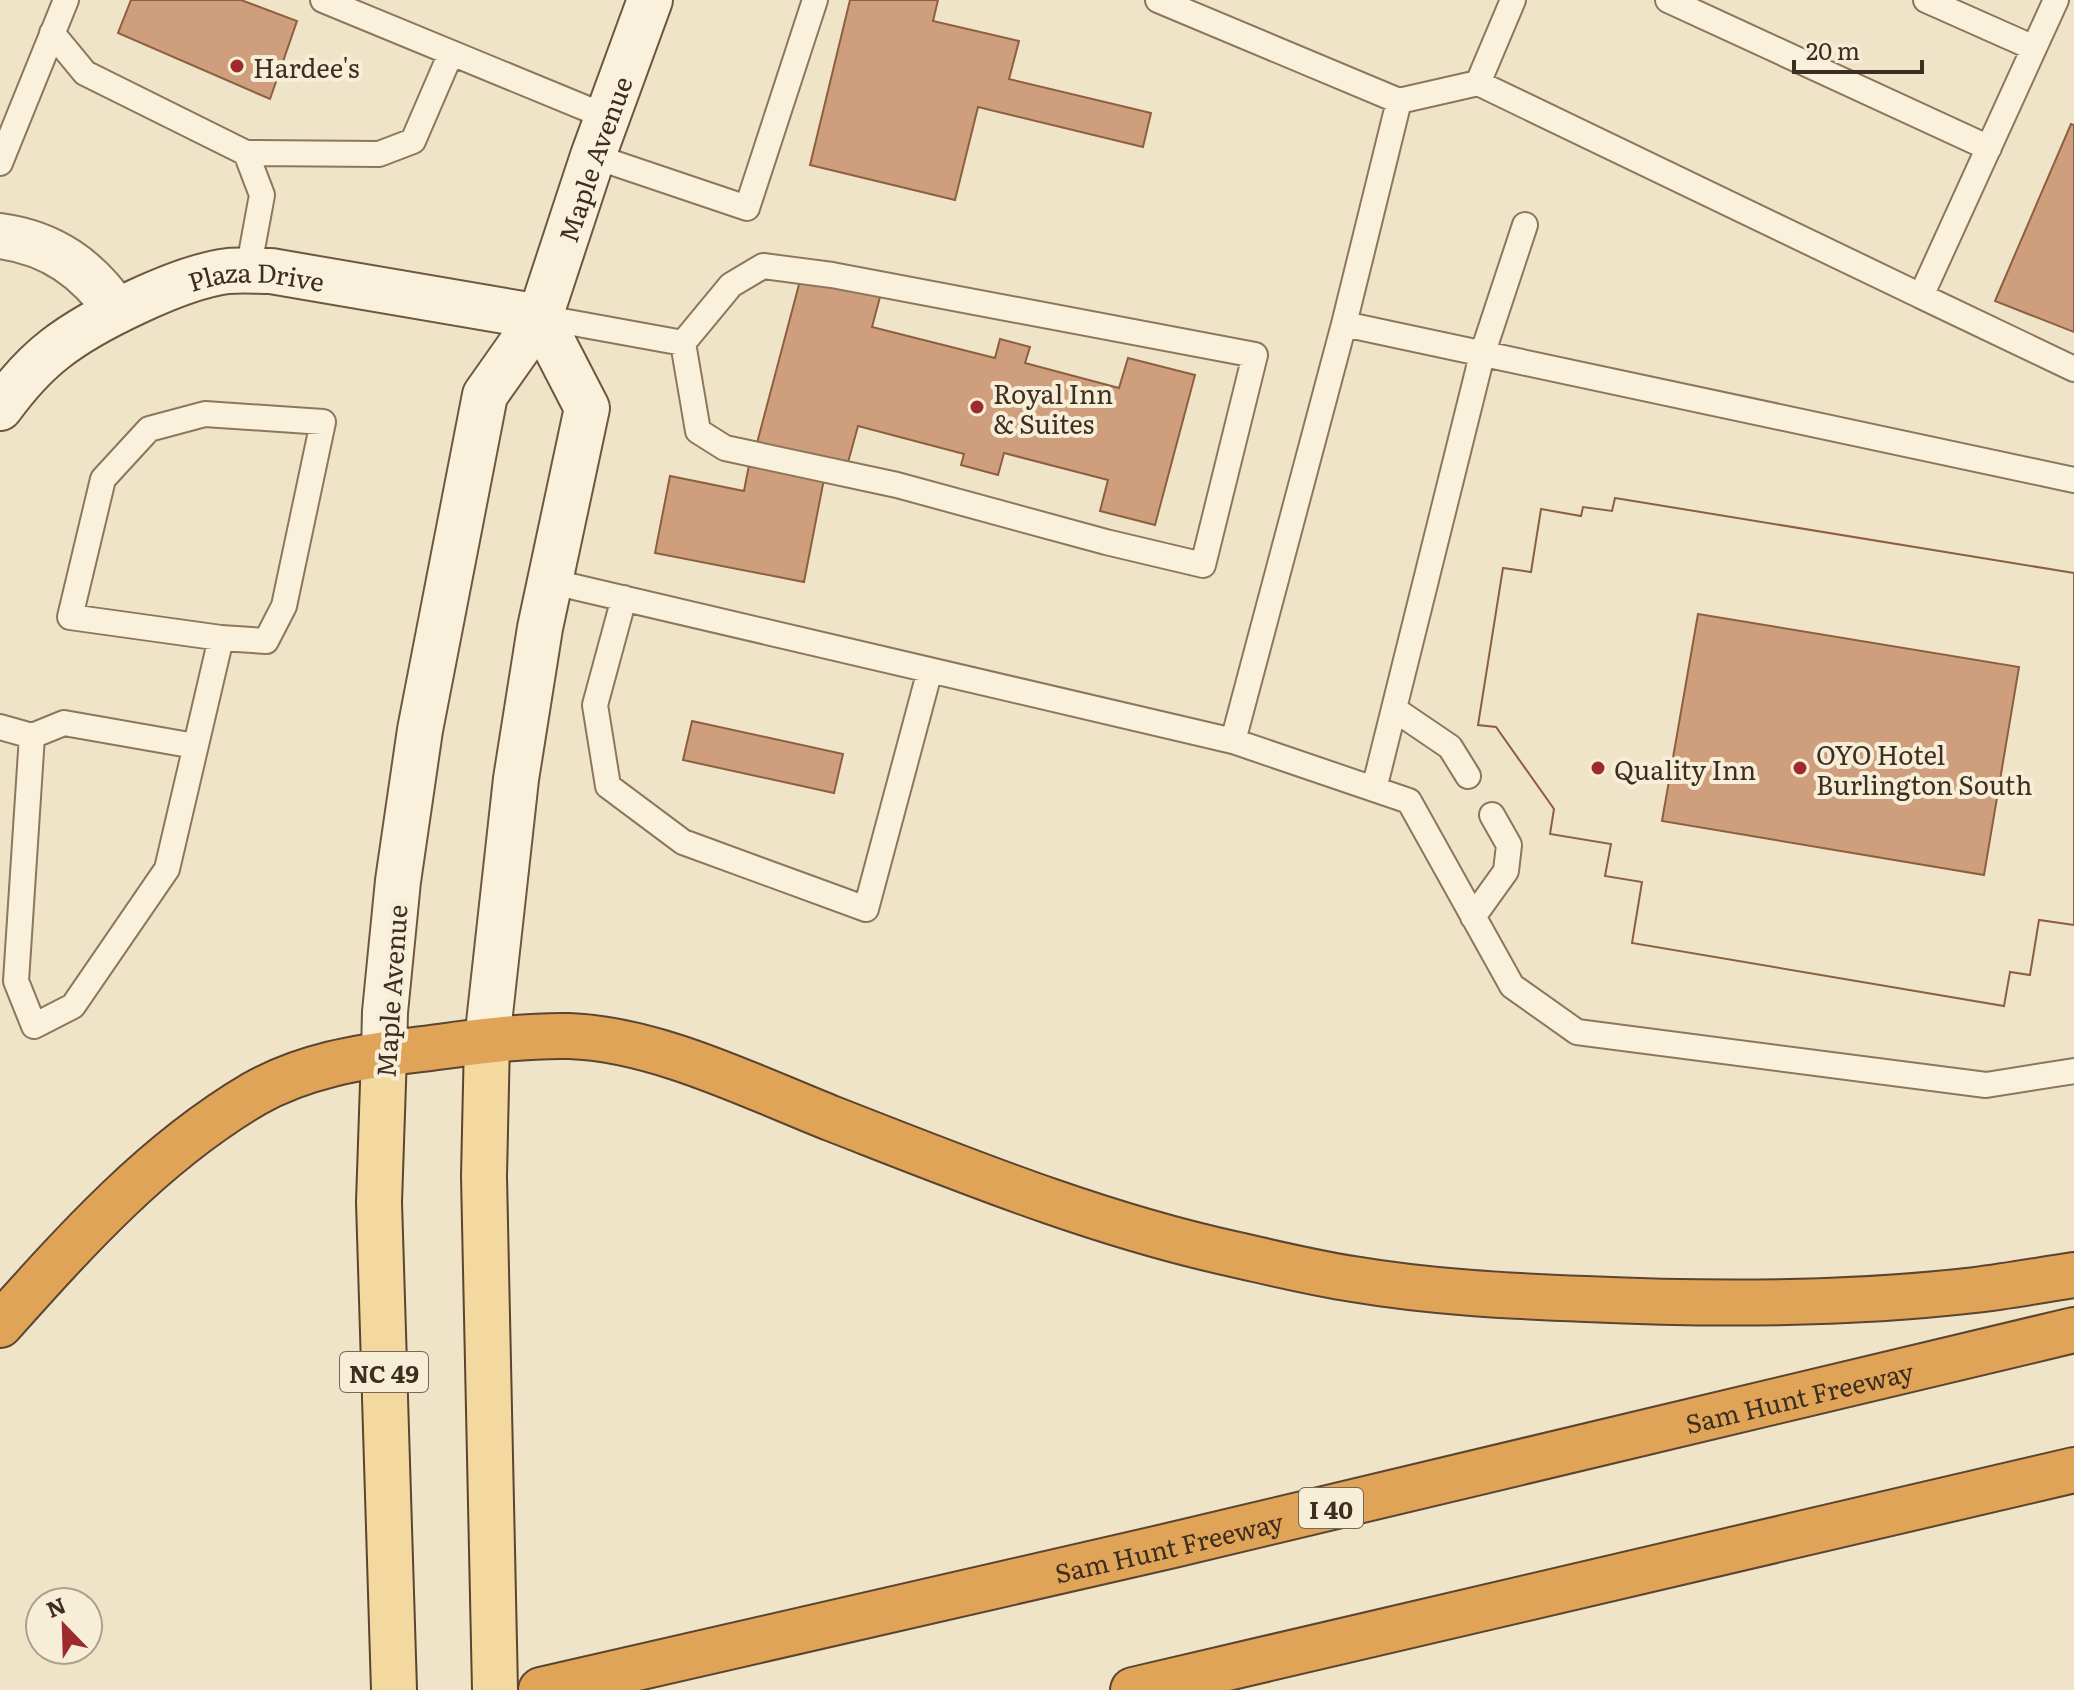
<svg xmlns="http://www.w3.org/2000/svg" width="2074" height="1690" font-family="Literata,serif">
<style>
.building{fill:#cf9f7d;stroke:#8d5f41;stroke-width:2;fill-rule:evenodd}
.lines{fill:none;stroke-linecap:round;stroke-linejoin:round}
.lane-casing{stroke:#8d765c;stroke-width:28}
.street-casing{stroke:#8d765c;stroke-width:48}
.secondary-casing{stroke:#6f573f;stroke-width:48}
.primary-casing{stroke:#5b4430;stroke-width:48}
.highway-casing{stroke:#5b4430;stroke-width:48}
.lane{stroke:#faf1dc;stroke-width:24}
.street{stroke:#faf1dc;stroke-width:44}
.secondary{stroke:#faf1dc;stroke-width:44}
.primary{stroke:#f3d9a0;stroke-width:44}
.highway{stroke:#e0a458;stroke-width:44}
.poi-dot{fill:#9e2a2b;stroke:#f7eed8;stroke-width:3}
.labels{text-anchor:middle;dominant-baseline:central;stroke-width:8;stroke-linejoin:round;paint-order:stroke}
.shield{fill:#f7eed8;stroke:#756857;stroke-width:2}
.shield-label{font-size:24px;font-weight:bold;fill:#3d2e20}
.poi-label{font-size:26px;fill:#3d2e20;stroke:#f7eed8;text-anchor:start}
.street-label{font-size:26px;fill:#3d2e20;stroke:#f7eed8}
</style>
<rect width="100%" height="100%" fill="#f0e4c8"/>
<path class="building" d="M131,0H241L297,21L270,99L118,33Z
M850,0H938L933,21L1019,41L1009,79L1151,113L1143,147L978,107L955,200L810,165Z
M2071,124L2074,125V332L1995,301Z
M801,277L880,297L872,327L995,358L1000,339L1030,347L1025,363L1119,388L1128,358L1195,375L1155,525L1100,511L1108,480L1004,453L998,475L961,465L964,454L858,426L847,466L757,443Z
M749,465L824,479L804,582L655,553L670,476L744,491Z
M1615,498L2074,573V925L2039,920L2030,975L2010,972L2004,1006L1632,943L1642,882L1605,876L1611,844L1550,834L1554,809L1496,727L1478,725L1503,568L1531,572L1541,509L1581,516L1583,507L1612,511ZM1698,614L2019,667L1984,875L1662,821Z
M1615,498L2074,573V925L2039,920L2030,975L2010,972L2004,1006L1632,943L1642,882L1605,876L1611,844L1550,834L1554,809L1496,727L1478,725L1503,568L1531,572L1541,509L1581,516L1583,507L1612,511Z
M692,721L843,754L834,793L683,760Z"/>
<g class="lines">
<defs>
<path id="lane" d="M323,0L607,117
M1158,0L1399,101L1344,324L2074,480
M1668,0L1989,148
M1926,0L2034,48
M2056,0L1921,296L2074,369
M52,33L85,73L246,153L379,154L413,141L451,53
M1478,83L1513,0
M1399,101L1478,83L1921,296
M246,153L262,195L248,271
M593,156L747,208L815,0
M0,163L66,0
M763,266L832,275L1255,355L1203,565L1106,542L897,485L725,448L698,431L683,343L731,285Z
M540,317L683,343
M205,414L323,422L284,606L266,641L221,638L70,617L103,479L149,429Z
M549,581L1233,741L1409,801L1512,986L1577,1032L1986,1085L2074,1071
M624,598L595,705L608,786L683,842L866,909L930,670
M1394,709L1450,747L1468,776
M0,727L32,736L16,981L34,1026L73,1006L167,869L221,638
M32,736L64,723L195,746
M1233,741L1344,324
M1374,789L1482,355L1525,225
M1473,917L1506,871L1509,845L1492,815"/>
<path id="street" d="M0,236C52,243 88,269 117,311"/>
<g id="secondary">
<path id="s1" d="M0,408C16,386 33,366 55,349C92,320 180,277 228,271C242,270 257,271 271,271L540,317"/>
<path d="M487,1041L516,779L540,628L587,408L540,317"/>
<path id="s2" d="M384,1054L385,1012L398,881L420,730L485,395L540,317L593,156L650,0"/>
</g>
<path id="primary" d="M487,1041L484,1176L495,1690
M384,1054L379,1202L394,1690"/>
<g id="highway">
<path d="M0,1325C76,1240 154,1153 254,1094C303,1066 358,1057 414,1050C464,1044 517,1035 569,1036C657,1039 752,1087 833,1119C964,1170 1096,1224 1233,1254C1273,1263 1313,1273 1353,1279C1430,1292 1508,1296 1586,1299C1716,1305 1846,1305 1975,1290C2008,1286 2041,1280 2074,1275"/>
<path id="s3" d="M541,1690L1173,1545L2074,1330"/>
<path d="M1133,1690L2074,1470"/>
</g>
</defs>
<use href="#lane" class="lane-casing"/>
<use href="#street" class="street-casing"/>
<use href="#secondary" class="secondary-casing"/>
<use href="#primary" class="primary-casing"/>
<use href="#highway" class="highway-casing"/>
<use href="#lane" class="lane"/>
<use href="#street" class="street"/>
<use href="#secondary" class="secondary"/>
<use href="#primary" class="primary"/>
<use href="#highway" class="highway"/>
</g>
<g class="poi-dot">
<circle cx="237" cy="66" r="8"/>
<circle cx="977" cy="407" r="8"/>
<circle cx="1598" cy="768" r="8"/>
<circle cx="1800" cy="768" r="8"/>
</g>
<g class="labels">
<g class="shield">
<rect x="340" y="1352" width="88" height="40" rx="6"/>
<rect x="1299" y="1488" width="64" height="40" rx="6"/>
</g>
<g class="shield-label">
<text x="384" y="1372">NC 49</text>
<text x="1331" y="1508">I 40</text>
</g>
<g class="poi-label">
<text x="253" y="66">Hardee's</text>
<text x="993" y="392">Royal Inn<tspan x="993" dy="30">&amp; Suites</tspan></text>
<text x="1816" y="753">OYO Hotel<tspan x="1816" dy="30">Burlington South</tspan></text>
<text x="1614" y="768">Quality Inn</text>
</g>
<g class="street-label">
<text stroke="none"><textPath href="#s2" startOffset="930">Maple Avenue</textPath></text>
<text stroke="none"><textPath href="#s1" startOffset="300">Plaza Drive</textPath></text>
<text transform="translate(390 991) rotate(-86)">Maple Avenue</text>
<text stroke="none"><textPath href="#s3" startOffset="1292">Sam Hunt Freeway</textPath></text>
<text stroke="none"><textPath href="#s3" startOffset="644">Sam Hunt Freeway</textPath></text>
</g>
</g>
<g transform="translate(64 1626) rotate(337)"><circle r="38" fill="#f7eed8" stroke="#ada18e" stroke-width="2"/>
<path d="M0-6L14 30L0 20L-14 30Z" fill="#9e2a2b"/>
<text y="-12" font-size="22" font-weight="bold" text-anchor="middle" fill="#3d2e20">N</text>
</g>
<path d="M1794 60v12h128v-12" fill="none" stroke="#3d2e20" stroke-width="4"/>
<text x="1806" y="60" font-size="24" fill="#3d2e20" stroke="#f7eed8" stroke-width="6" paint-order="stroke">20 m</text>
</svg>
